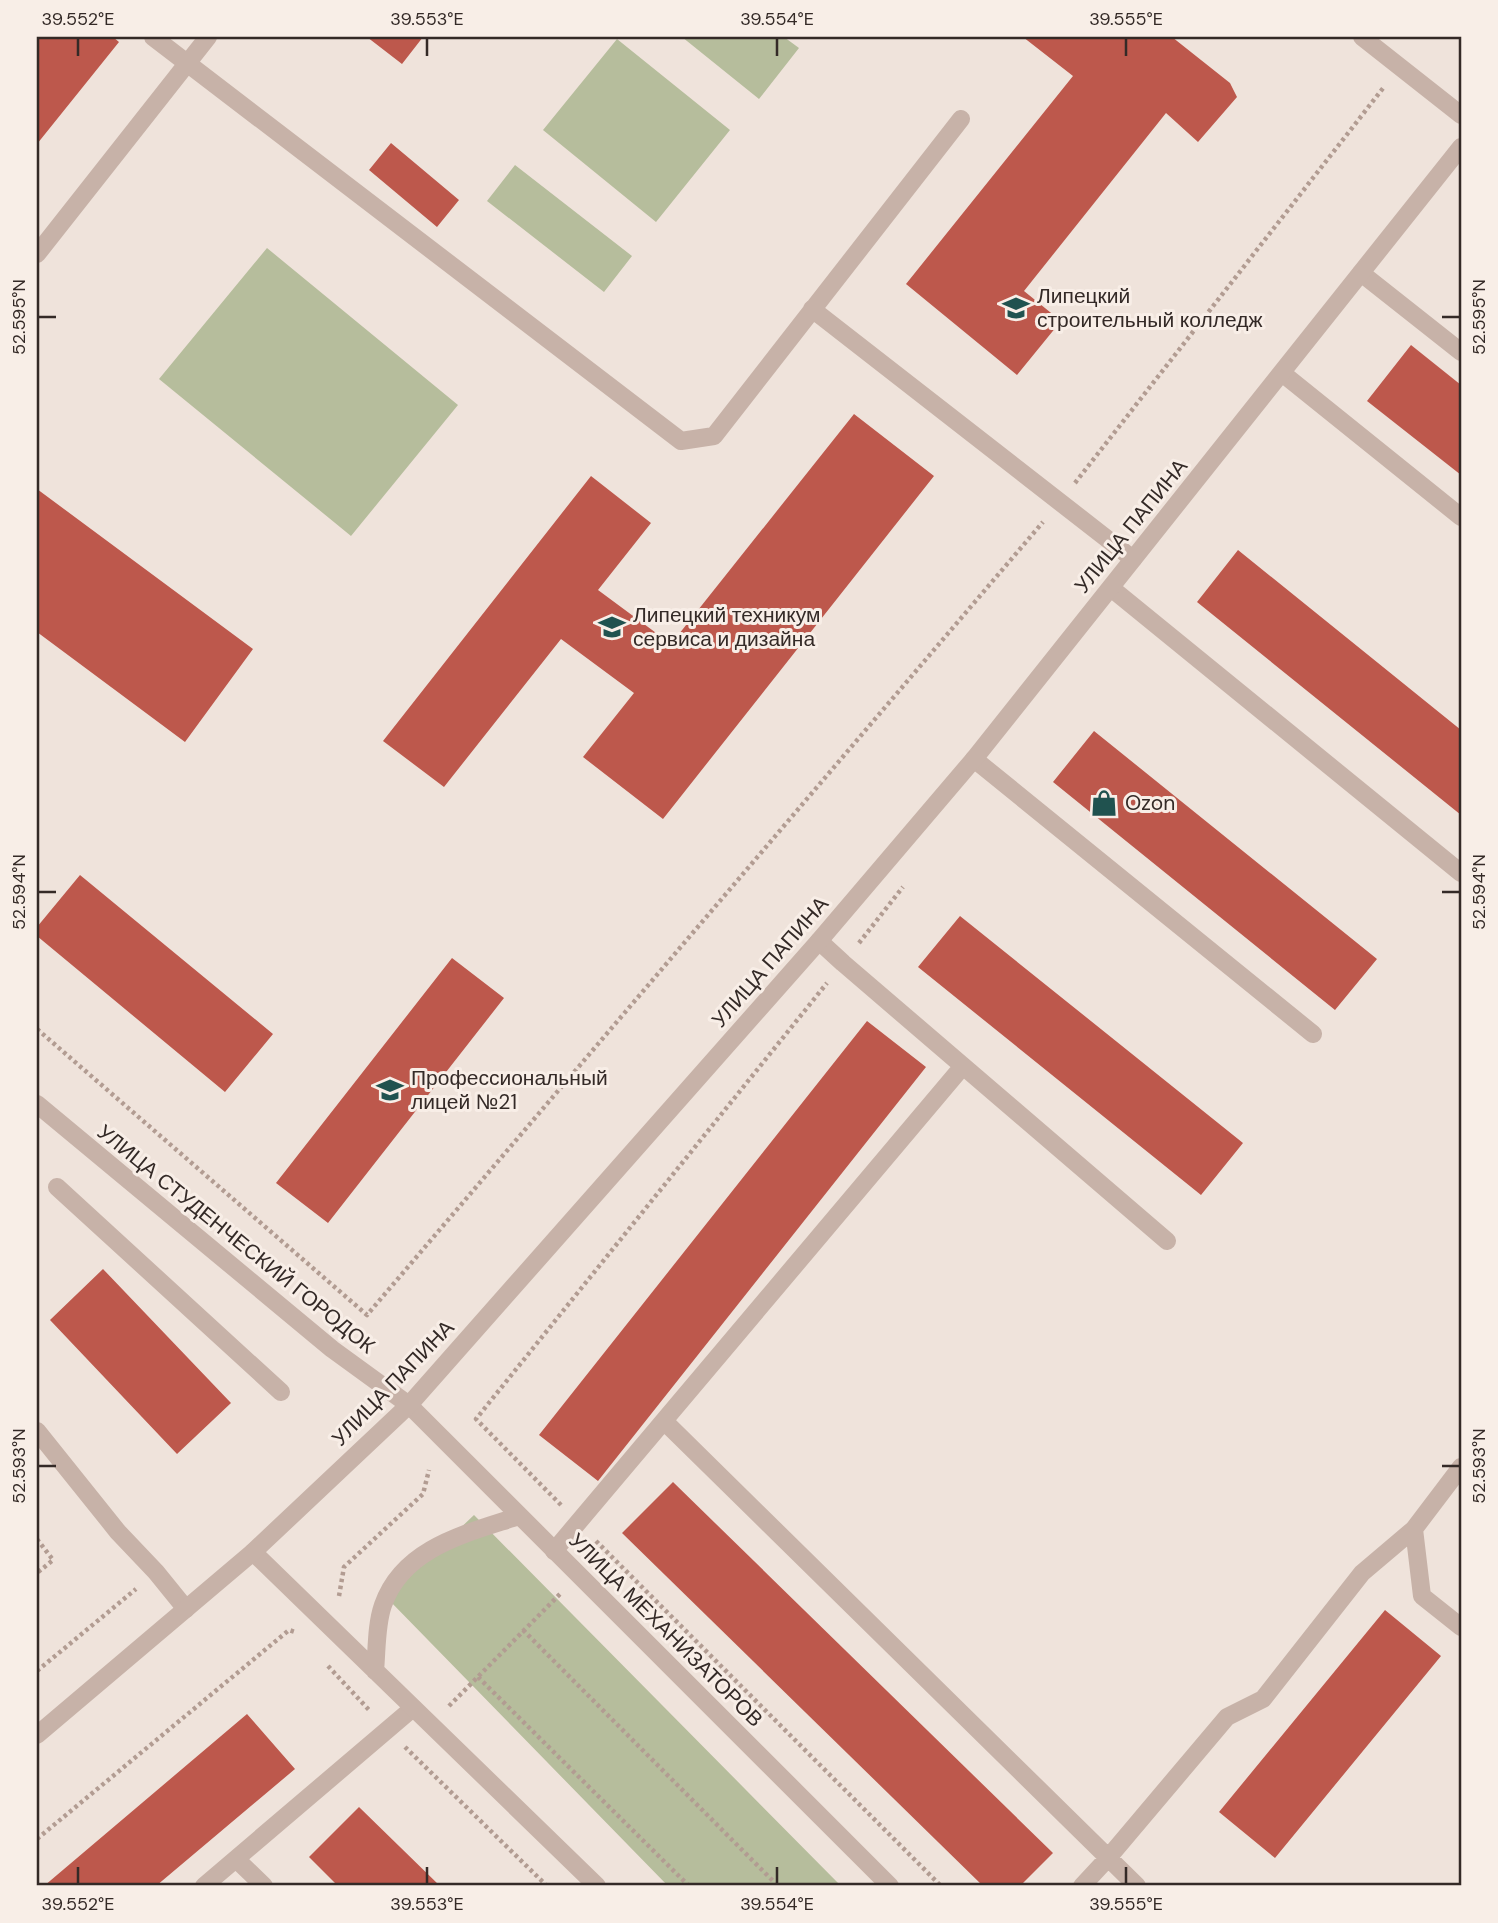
<svg xmlns="http://www.w3.org/2000/svg" width="1498" height="1923" font-family="'DM Sans',sans-serif">
<style>
.green{fill:#b6bd9c}
.building{fill:#bd584c}
.lines{fill:none;stroke-linecap:round;stroke-linejoin:round}
.path{stroke:#b29c92;stroke-width:4.5;stroke-dasharray:3.5 3.5;stroke-linecap:butt}
.service{stroke:#c7b2a8;stroke-width:18}
.minor{stroke:#c7b2a8;stroke-width:18}
.tertiary{stroke:#c7b2a8;stroke-width:18}
.ticks{fill:none;stroke:#342a27;stroke-width:2.5}
.labels{text-anchor:middle;dominant-baseline:central;stroke-width:6;stroke-linejoin:round;paint-order:stroke}
.poi-label{font-size:21px;fill:#342a27;stroke:#f8eee7;text-anchor:start}
.street-label{font-size:21px;fill:#342a27;stroke:#f8eee7}
.neatline{fill:none;stroke:#342a27;stroke-width:2.5}
.ticks-label{font-size:18px;text-anchor:middle;fill:#342a27}
</style>
<rect width="100%" height="100%" fill="#efe3db"/>
<path class="green" d="M682,37H784L799,48L759,99Z
M617,39L730,130L656,222L543,130Z
M515,165L632,256L604,292L487,201Z
M267,248L458,405L351,536L159,379Z
M474,1515L841,1886H668L387,1598Z"/>
<path class="building" d="M37,37H113L119,42L37,144Z
M367,37H423L402,64Z
M1023,37H1172L1230,83L1237,97L1198,142L1166,113L1024,291L1061,321L1017,375L906,284L1073,76Z
M391,143L459,200L437,227L369,170Z
M1411,345L1461,385V475L1367,401Z
M854,414L934,476L663,819L583,757L634,693L561,639L444,787L383,741L591,476L651,523L598,590L671,644Z
M37,489L253,649L185,742L37,632Z
M1238,550L1461,730V815L1197,602Z
M1094,731L1377,959L1335,1010L1053,782Z
M80,875L273,1034L225,1092L37,936V927Z
M960,916L1243,1143L1201,1195L918,967Z
M452,958L504,998L328,1223L276,1183Z
M867,1021L926,1067L598,1481L539,1435Z
M103,1269L231,1403L177,1454L50,1320Z
M673,1482L1053,1853L1020,1886H983L622,1533Z
M1385,1610L1441,1656L1275,1858L1219,1812Z
M247,1714L295,1769L156,1886H44Z
M359,1807L440,1886H338L309,1857Z"/>
<g class="lines">
<path class="path" d="M1075,483L1384,87
M859,943L903,887
M37,1029L367,1315L1043,522
M561,1505L476,1419L827,983
M37,1539L53,1560L37,1573
M596,1541L941,1886
M339,1596L344,1567L423,1494L429,1470
M523,1630L778,1886
M328,1666L370,1711
M37,1671L136,1589
M478,1677L689,1886
M449,1706L561,1593
M405,1747L547,1886
M37,1839L289,1630L295,1632"/>
<path class="service" d="M153,37L681,441L714,436L961,119
M1362,37L1461,115
M37,254L208,37
M1361,273L1461,352
M812,309L1133,559
M1282,373L1461,517
M1111,588L1461,873
M974,759L1313,1034
M819,941L843,963L1167,1241
M57,1187L281,1392
M664,1421L1137,1886
M37,1431L118,1532L156,1572L186,1609
M1414,1529L1422,1596L1461,1627
M554,1551L963,1066
M236,1859L264,1886
M204,1886L413,1708
M1082,1886L1108,1858L1227,1717L1263,1699L1362,1573L1414,1529L1461,1467"/>
<path class="minor" d="M37,1104L332,1349L409,1405L890,1886
M253,1552L597,1886
M375,1671C377,1650 376,1625 383,1605C403,1547 468,1533 519,1516"/>
<path class="tertiary" d="M37,1735L253,1552L409,1405L819,941L974,759L1461,147"/>
</g>
<path class="ticks" d="M78,38V56M427,38V56M777,38V56M1126,38V56M38,317H56M1442,317H1460M38,892H56M1442,892H1460M38,1466H56M1442,1466H1460M78,1867V1884M427,1867V1884M777,1867V1884M1126,1867V1884"/>
<defs>
<symbol id="university-bare" viewBox="-9 -9 18 18"><path d="M0-5L7-2L0 1L-7-2ZM-4 1L0 2.5L4 1V4Q0 6-4 4Z" fill="#20524f" stroke="#f8eee7" stroke-width="2.5" paint-order="stroke"/></symbol>
<symbol id="shop-bare" viewBox="-9 -9 18 18"><path d="M-5-2.5h2.3a2.7 3.5 0 0 1 5.4 0H5L5.5 6h-11ZM-1.5-2.5h3a1.5 2.3 0 0 0-3 0Z" fill="#20524f" stroke="#f8eee7" stroke-width="2.5" paint-order="stroke"/></symbol>
</defs>
<g fill-rule="evenodd">
<use href="#university-bare" x="997" y="289" width="38" height="38"/>
<use href="#university-bare" x="593" y="608" width="38" height="38"/>
<use href="#shop-bare" x="1085" y="784" width="38" height="38"/>
<use href="#university-bare" x="371" y="1071" width="38" height="38"/>
</g>
<g class="labels">
<g class="poi-label">
<text x="1037" y="296">Липецкий<tspan x="1037" dy="24">строительный колледж</tspan></text>
<text x="633" y="615">Липецкий техникум<tspan x="633" dy="24">сервиса и дизайна</tspan></text>
<text x="1125" y="803">Ozon</text>
<text x="411" y="1078">Профессиональный<tspan x="411" dy="24">лицей №21</tspan></text>
</g>
<g class="street-label">
<text transform="translate(1131 526) rotate(-51)">УЛИЦА ПАПИНА</text>
<text transform="translate(770 962) rotate(-49)">УЛИЦА ПАПИНА</text>
<text transform="translate(236 1239) rotate(39)">УЛИЦА СТУДЕНЧЕСКИЙ ГОРОДОК</text>
<text transform="translate(393 1383) rotate(-46)">УЛИЦА ПАПИНА</text>
<text transform="translate(666 1630) rotate(45)">УЛИЦА МЕХАНИЗАТОРОВ</text>
</g>
</g>
<rect width="1498" height="1923" fill="none" stroke="#f8eee7" stroke-width="77"/>
<rect x="38" y="38" width="1422" height="1846" class="neatline"/>
<g class="ticks-label">
<text x="78" y="25">39.552°E</text>
<text x="427" y="25">39.553°E</text>
<text x="777" y="25">39.554°E</text>
<text x="1126" y="25">39.555°E</text>
<text transform="translate(19 317) rotate(-90)" y="6">52.595°N</text>
<text transform="translate(1479 317) rotate(-90)" y="6">52.595°N</text>
<text transform="translate(19 892) rotate(-90)" y="6">52.594°N</text>
<text transform="translate(1479 892) rotate(-90)" y="6">52.594°N</text>
<text transform="translate(19 1466) rotate(-90)" y="6">52.593°N</text>
<text transform="translate(1479 1466) rotate(-90)" y="6">52.593°N</text>
<text x="78" y="1910">39.552°E</text>
<text x="427" y="1910">39.553°E</text>
<text x="777" y="1910">39.554°E</text>
<text x="1126" y="1910">39.555°E</text>
</g>
</svg>
